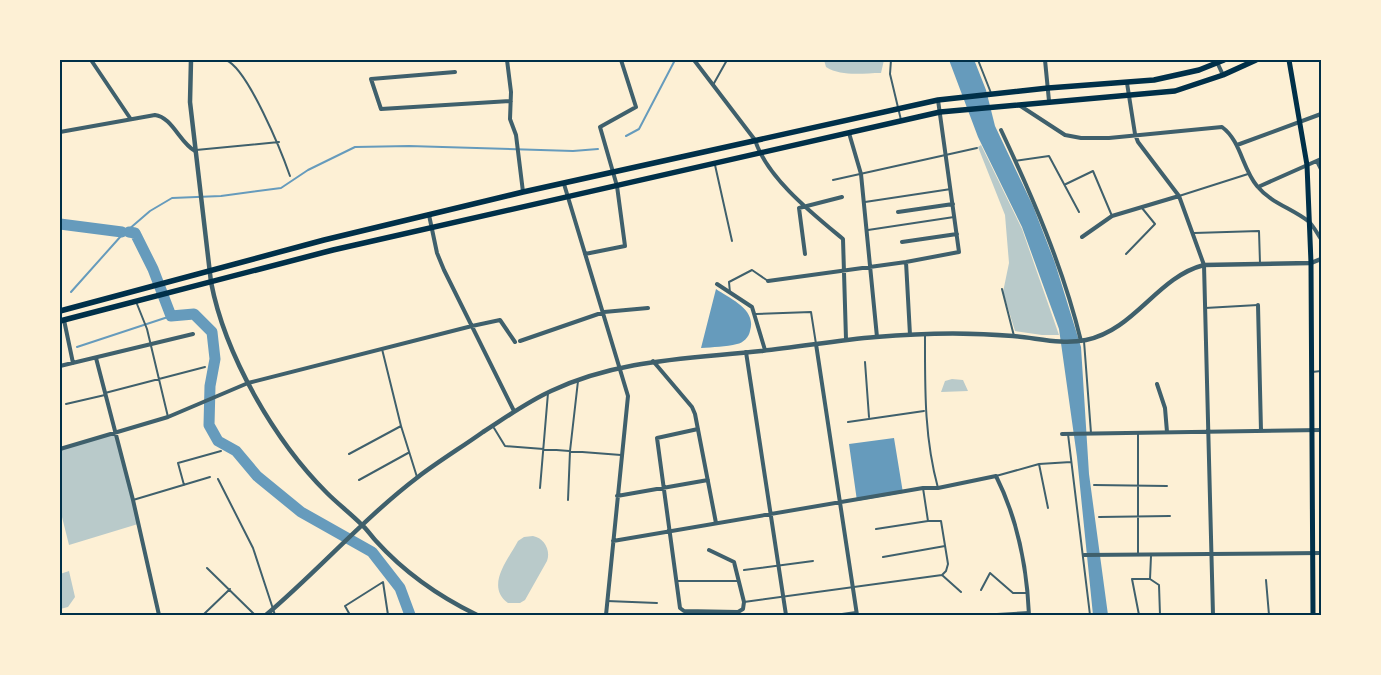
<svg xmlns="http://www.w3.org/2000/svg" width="1381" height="675" font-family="'DM Sans',sans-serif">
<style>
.green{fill:#b9caca}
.water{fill:#669bbc}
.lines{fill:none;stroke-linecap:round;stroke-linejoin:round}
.stream{stroke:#669bbc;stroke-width:2}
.river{stroke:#669bbc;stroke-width:11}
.service{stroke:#3f606c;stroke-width:2}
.minor{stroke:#3f606c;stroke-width:4}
.tertiary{stroke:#3f606c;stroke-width:4.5}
.secondary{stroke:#003049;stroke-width:5}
.primary{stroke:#003049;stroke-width:5.5}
.neatline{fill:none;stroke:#003049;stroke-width:2}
</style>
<rect width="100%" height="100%" fill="#fdf0d5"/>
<path class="green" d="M824,60H884L881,73C863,73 842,77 826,67Z
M981,145L1022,229L1059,335H1042L1015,331L1003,292L1009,263L1005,215L978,147Z
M952,379L963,380L968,391L941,392L945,381Z
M114,432L138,524L69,545L60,509V449Z
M533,536C544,538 551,550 547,561L525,600L520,603H508C485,586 508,560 518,541L524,537Z
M69,571L75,597L68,607L60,609V574Z"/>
<path class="water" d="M949,60L975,62L986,90L995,126L1033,206L1055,263L1081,347L1089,474L1108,615H1093L1077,457L1059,329L1022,227L978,137Z
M716,289C730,299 757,309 750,331C749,337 743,343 737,344C726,347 713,347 701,348Z
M894,438L903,493L857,501L849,444Z"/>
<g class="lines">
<path class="stream" d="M626,136L639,129L675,60
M71,292L121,236L150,211L172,198L221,196L281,188L308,170L355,147L409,146L573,151L598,149
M77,347L171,316"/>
<path class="river" d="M60,224L122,232
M129,232L135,233L153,269L171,316L194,314L212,332L215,359L210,386L209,425L218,441L236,451L257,476L301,512L372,552L400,588L410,615"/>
<path class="service" d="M226,60C248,69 282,153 290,176
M891,60L890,74L901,120
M978,60L991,93
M713,85L727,60
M196,150L279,142
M1015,161L1049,156L1079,212
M715,165L732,241
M833,180L977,148
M1066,184L1093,171L1112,216
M1179,196L1248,174
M865,202L951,189
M868,230L954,217
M1194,233L1259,231L1260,263
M1126,254L1155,224L1142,208
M1002,289L1014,336
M730,293L729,282L752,270L768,281
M137,304L147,329L168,417
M1205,308L1258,305
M756,314L811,312L816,344
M925,335C925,387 924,437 938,488
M1084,341L1091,433
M382,349L401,426L417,477
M865,362L869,417
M1312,372L1321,371
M105,393L205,367
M66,404L105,395
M848,422L924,411
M494,428L505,446L621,455
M1068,434L1090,615
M349,454L401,426
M1039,464L1071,462
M996,476L1039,464L1048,508
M218,479L253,548L275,615
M359,480L408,453
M184,485L178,463L221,451
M1094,485L1167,486
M540,488L548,393
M923,488L928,521H941L948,564L946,571L942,575L961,592
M133,500L210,477
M568,500L570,451L578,381
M1099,517L1170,516
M876,529L928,521
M1138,554V434
M883,557L945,546
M207,568L255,615
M744,570L813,561
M1150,579L1151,556
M1266,580L1269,615
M677,581H738
M981,590L990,573L1013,593H1027
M607,601L657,603
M744,602L942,575
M203,615L230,589
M350,615L345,606L383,582L388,615
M835,615L856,612
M980,615L1029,612
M1139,615L1132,579H1150L1159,585L1160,615"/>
<path class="minor" d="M91,60L130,118
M507,60L511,92L510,119L516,135L523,192
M694,60L755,140C767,178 813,214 843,239L846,339
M1045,60L1049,101
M1216,60L1223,75
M455,72L371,79L381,109L511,101
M1127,83L1135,134L1138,142L1179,196L1204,265L1213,615
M1019,105L1065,135L1081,138H1109L1222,127C1241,141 1242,168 1257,186C1271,203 1291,208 1308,221C1313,225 1317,233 1321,239
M1001,130C1033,198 1063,267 1081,341
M60,132L155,115C172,117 180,143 195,151
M849,133L861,174L877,337
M1237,145L1321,114
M1317,161L1321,169
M564,184L628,396L606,615
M1258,187L1321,159
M898,212L953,204
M429,215L437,253L444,270L514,411
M1082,237L1112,216L1179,196
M902,242L957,234
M585,254L625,246L617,186L600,127L636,107L621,60
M805,254L799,208L842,197
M906,262L910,335
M768,281L906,262L959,252L938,100
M717,284L752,307L765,350
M1258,305L1261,431
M64,320L73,363
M520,341L604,312L648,308
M816,344L857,615
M746,352L786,615
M96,358L133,500L159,615
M653,361L692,407L695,414L716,523
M60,366L193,334
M1157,384L1165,408L1167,432
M698,429L657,438L680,608L684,611L738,612L743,609L744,602L734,562L709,550
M1062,434L1321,430
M60,449L168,417L248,383L472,326L500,320L515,342
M617,496L708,480
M613,541L923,488H938L996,476C1017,518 1027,568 1029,615
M1084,555L1321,553"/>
<path class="tertiary" d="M191,60L190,102L211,282C225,355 274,440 327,493C338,504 350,513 361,524C367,529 371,536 376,541C404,572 440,597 477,615
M266,615C318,571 364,518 418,477C439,461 462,447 483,432C505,418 527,402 551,391C619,359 688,359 761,351C800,347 838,340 876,337C921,333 968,332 1013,336C1038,338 1061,345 1086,340C1135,330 1157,277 1204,265L1311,263L1321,259"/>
<path class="secondary" d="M1289,60L1307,165L1311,263L1313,615"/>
<path class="primary" d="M60,311L324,240L523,192L938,100L1048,88L1154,80L1199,70L1224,60
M60,321L333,250L940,112L1175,91L1223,75L1256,60"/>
</g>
<rect width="1381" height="675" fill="none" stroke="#fdf0d5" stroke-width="122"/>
<rect x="61" y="61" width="1259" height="553" class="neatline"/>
</svg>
